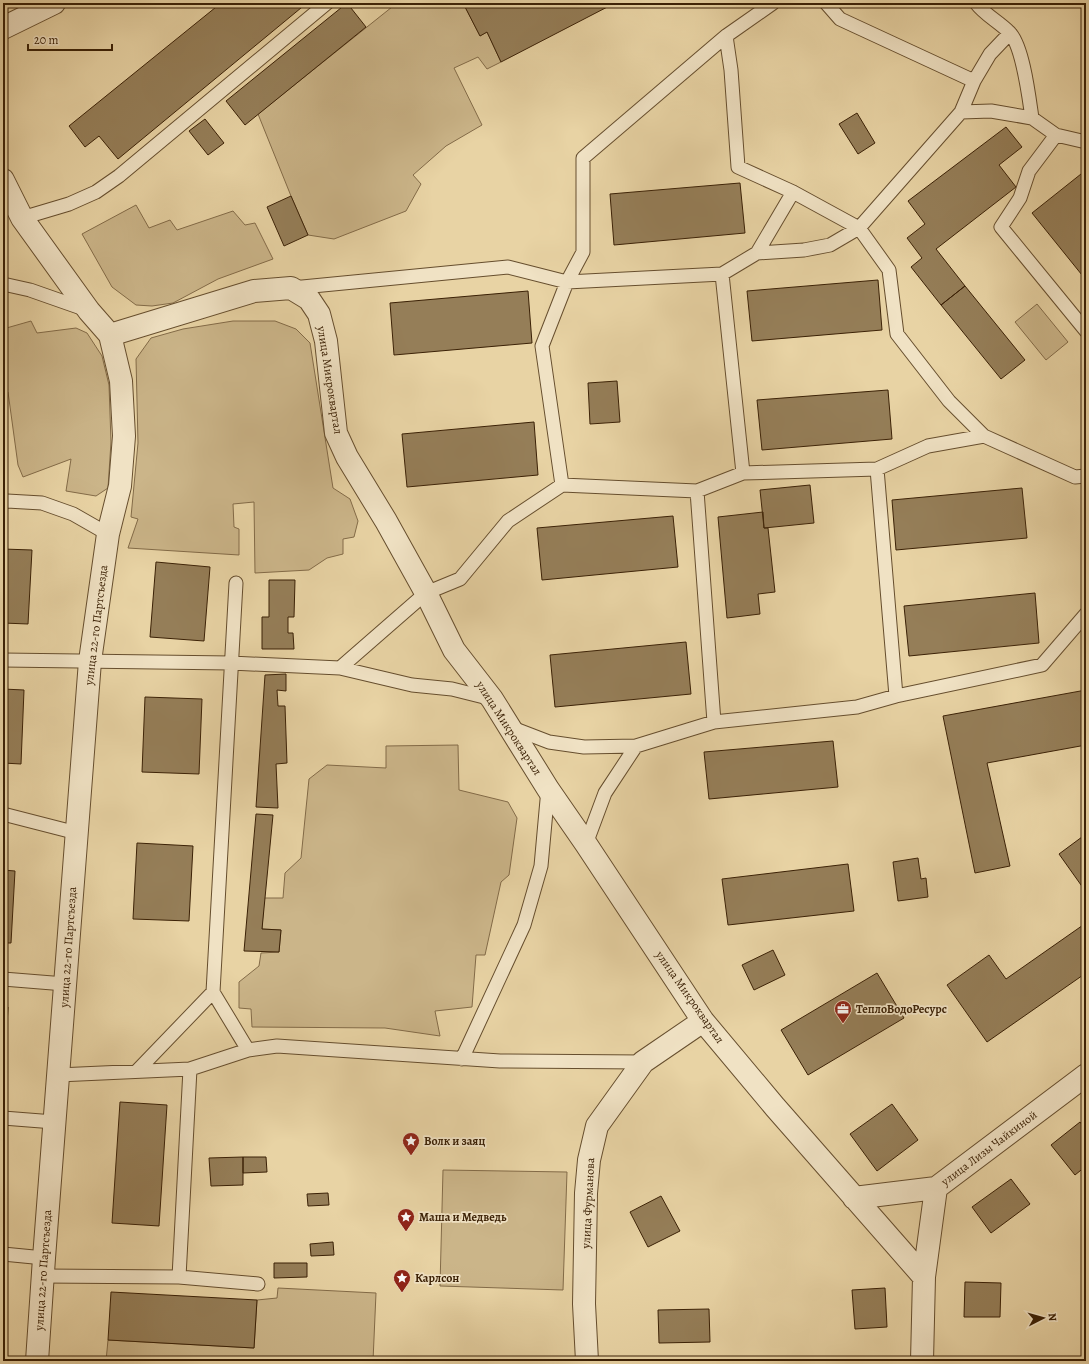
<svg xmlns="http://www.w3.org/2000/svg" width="1089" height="1364" font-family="Alegreya,serif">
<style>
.green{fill:#cbb589;stroke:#836b48}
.building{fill:#957e58;stroke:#3b2106}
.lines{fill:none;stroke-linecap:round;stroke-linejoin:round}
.lane-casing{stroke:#664e2e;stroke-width:15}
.street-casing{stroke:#664e2e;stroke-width:24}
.lane{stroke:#f0e2c4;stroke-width:13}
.street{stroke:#f0e2c4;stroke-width:22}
.labels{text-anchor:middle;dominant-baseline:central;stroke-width:3.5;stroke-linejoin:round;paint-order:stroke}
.street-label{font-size:12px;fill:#3b2106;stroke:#f0e2c4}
.poi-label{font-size:12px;font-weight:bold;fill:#3b2106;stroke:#f0e2c4;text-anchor:start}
</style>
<rect width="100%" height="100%" fill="#e8d3a4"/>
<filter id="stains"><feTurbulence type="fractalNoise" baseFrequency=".005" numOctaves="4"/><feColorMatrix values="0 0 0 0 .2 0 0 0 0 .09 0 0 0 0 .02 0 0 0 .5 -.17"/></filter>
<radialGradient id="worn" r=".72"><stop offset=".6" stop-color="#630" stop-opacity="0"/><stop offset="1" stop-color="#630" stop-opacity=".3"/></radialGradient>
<path class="green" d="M397,3H453L455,4L463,3L480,36L487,32L501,62L487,69L478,57L454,68L482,125L446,146L413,175L421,184L406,211L334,239L308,235L291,196L258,114Z
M136,205L149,228L170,220L177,230L233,211L245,225L255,223L273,259L218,279L173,303L152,306L136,305L112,287L82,234Z
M1037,304L1068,342L1046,360L1015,322Z
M31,321L37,333L76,328L87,333L102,356L109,385L111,442L108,488L96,496L66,491L71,459L23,477L18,465L8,392L3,395V329Z
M233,321H275L296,329L310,343L333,488L350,499L358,521L354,537L343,539V554L327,558L309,570L255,573L254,502L233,504L234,527L239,529V555L128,548L138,519L131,517L138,443L136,359L151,338L183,329Z
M458,745L459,790L508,802L517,818L509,875L501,882L485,955H476L472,1007L435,1011L440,1036L385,1028L252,1027L251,1009L239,1008V982L259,966L261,953L279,952L281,930L262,929L264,898H283L285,873L301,858L309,779L327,765L386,768V746Z
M443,1170L567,1172L563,1290L440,1286Z
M278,1288L376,1293L373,1361H106L108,1340L254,1348L257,1300L277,1298Z"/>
<path class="building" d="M221,3H307L118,159L99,136L85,147L69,126Z
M347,3L366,27L245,125L226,101Z
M463,3H615L501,62L487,32L480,36Z
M857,113L875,143L858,154L839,124Z
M205,119L224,143L208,155L189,131Z
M1006,127L1022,147L999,165L1016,187L936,249L965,286L941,305L911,267L922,258L907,238L925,224L908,201Z
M1081,174L1086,180V280L1032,213Z
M740,183L745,233L614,245L610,194Z
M291,196L308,235L284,246L267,207Z
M878,280L882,330L752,341L747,291Z
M965,286L1025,360L1001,379L941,305Z
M528,291L532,343L394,355L390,303Z
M617,381L620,422L590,424L588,383Z
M888,390L892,439L762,450L757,400Z
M534,422L538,475L407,487L402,434Z
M810,485L814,523L764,528L760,490Z
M1022,488L1027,538L896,550L892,500Z
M763,512L764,528H768L775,592L758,594L760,614L727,618L718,517Z
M673,516L678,567L542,580L537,528Z
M3,549L32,550L28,624L3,623Z
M156,562L210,567L204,641L150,637Z
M269,580H295L294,617H288V633H293L294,649H262V617H269Z
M1035,593L1039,643L909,656L904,606Z
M686,642L691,694L555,707L550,655Z
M286,674V691L277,690L278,706H285L287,763L276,764L278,808L256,807L265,675Z
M3,689L24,690L21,764L3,763Z
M1086,690V745L987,763L1010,866L975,873L943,716Z
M145,697L202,699L199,774L142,772Z
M833,741L838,787L709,799L704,752Z
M256,814L273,815L262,929L281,930L279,952L244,951Z
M1086,834V892L1059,854Z
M137,843L193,846L189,921L133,919Z
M918,858L921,879L926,878L928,897L898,901L893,862Z
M848,864L854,911L728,925L722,879Z
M3,870L15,871L11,943H3Z
M1086,923V973L987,1042L947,985L989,955L1006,979Z
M773,950L785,975L754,990L742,965Z
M877,973L904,1018L808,1075L781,1030Z
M3,1007H8L4,1082H3Z
M120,1102L167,1105L159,1226L112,1223Z
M892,1104L918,1140L877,1171L850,1134Z
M1080,1122L1086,1130V1166L1075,1175L1051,1145Z
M243,1157H266L267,1172L243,1173Z
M243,1157V1185L211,1186L209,1158Z
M1011,1179L1030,1204L991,1233L972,1207Z
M328,1193L329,1205L308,1206L307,1194Z
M661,1196L680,1231L648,1247L630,1212Z
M333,1242L334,1255L311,1256L310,1244Z
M274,1263H307V1277L274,1278Z
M965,1282L1001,1283L1000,1317H964Z
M885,1288L887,1327L855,1329L852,1290Z
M111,1292L257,1300L254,1348L108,1340Z
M709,1309L710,1342L659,1343L658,1310Z
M958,1358L1003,1360V1361H958Z"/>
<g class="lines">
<defs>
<path id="lane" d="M826,3L840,19L974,81
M976,3C985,15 998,21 1009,32C1023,45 1029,98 1032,118
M726,36L731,70L738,167L793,192L859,228L889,270L897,334L949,401L984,436
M961,112L974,81L990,54L1010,33
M1056,135L1029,171L1020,198L1001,227L1086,331
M22,218L69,204L96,192L119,176L327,3
M757,253L804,250L830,245L859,228L961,112L991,111L1032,118L1056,135L1086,142
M722,274L743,473L877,469L928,446L984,436L1075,477L1086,476
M3,284L30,290L87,310
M292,288L508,267L567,282L722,274L757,253L793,192
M877,469L896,696L1042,665L1086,614
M743,473L697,491L562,485L542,346L567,282L583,252V158L726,36L773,3
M697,491L714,722
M3,502L7,501L42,503L73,514L108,534
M236,583L213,992L248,1050
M3,660L231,663L340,668L412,685L452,689L492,699
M340,668L426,593L460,579L508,521L562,485
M510,727L549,742L584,747L636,746L714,722L857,707L896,696
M3,814L77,833
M586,844L605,793L636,746
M3,979L65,984
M462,1059L524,925L541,866L548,789
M137,1071L213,992
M58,1075L190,1069L248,1050L277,1046L500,1061L643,1062
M3,1118L54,1122
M3,1254L44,1258
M42,1276L179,1277L258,1284
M179,1277L190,1069"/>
<path id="street" d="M3,28L54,3
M3,180L22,218L89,311L110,335L121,381L124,436L120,486L108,534L90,661L44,1258L37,1361
M110,335L254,291L291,288L309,299L319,314L326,341L336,433L347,457L386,521L426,593L454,650L492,699L548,789L586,844L703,1021L775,1107L924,1277
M854,1198L936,1188
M587,1361L584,1304L586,1193L589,1160L597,1126L643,1062L703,1021
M922,1361L924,1277L936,1188L1086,1075"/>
</defs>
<use href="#lane" class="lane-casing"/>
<use href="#street" class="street-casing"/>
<use href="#lane" class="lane"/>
<use href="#street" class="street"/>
</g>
<defs>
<symbol id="office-pin" viewBox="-11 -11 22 30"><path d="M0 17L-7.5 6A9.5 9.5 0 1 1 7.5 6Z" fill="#8f2418" stroke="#f0e2c4"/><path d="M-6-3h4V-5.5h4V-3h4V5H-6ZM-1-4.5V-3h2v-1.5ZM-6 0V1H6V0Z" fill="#fff"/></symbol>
<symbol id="sight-pin" viewBox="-11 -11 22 30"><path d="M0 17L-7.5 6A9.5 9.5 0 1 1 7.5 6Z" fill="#8f2418" stroke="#f0e2c4"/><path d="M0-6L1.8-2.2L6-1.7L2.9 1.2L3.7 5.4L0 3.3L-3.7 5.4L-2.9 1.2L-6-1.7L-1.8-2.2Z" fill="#fff"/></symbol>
</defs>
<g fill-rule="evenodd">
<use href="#office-pin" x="833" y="999" width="20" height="27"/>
<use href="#sight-pin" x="401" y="1131" width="20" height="27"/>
<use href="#sight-pin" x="396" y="1207" width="20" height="27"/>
<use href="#sight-pin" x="392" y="1268" width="20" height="27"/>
</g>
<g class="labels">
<g class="street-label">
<text transform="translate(330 380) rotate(81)">улица Микроквартал</text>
<text transform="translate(96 625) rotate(-83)">улица 22-го Партсъезда</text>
<text transform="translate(509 728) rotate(57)">улица Микроквартал</text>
<text transform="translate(68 947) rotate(-86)">улица 22-го Партсъезда</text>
<text transform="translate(690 997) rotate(55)">улица Микроквартал</text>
<text transform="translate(989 1148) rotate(-37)">улица Лизы Чайкиной</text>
<text transform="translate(588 1203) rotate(-87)">улица Фурманова</text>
<text transform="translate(43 1270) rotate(-86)">улица 22-го Партсъезда</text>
</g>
<g class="poi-label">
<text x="856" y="1009">ТеплоВодоРесурс</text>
<text x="424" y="1141">Волк и заяц</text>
<text x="419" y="1217">Маша и Медведь</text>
<text x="415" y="1278">Карлсон</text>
</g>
</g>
<rect width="1089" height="1364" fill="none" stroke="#e8d3a4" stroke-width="16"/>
<rect x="4" y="4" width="1081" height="1356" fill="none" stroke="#3b2106" stroke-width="2"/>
<rect x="8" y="8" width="1073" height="1348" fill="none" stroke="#3b2106"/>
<g transform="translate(1043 1318) rotate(84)" stroke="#f0e2c4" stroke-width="3" paint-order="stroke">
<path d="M0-3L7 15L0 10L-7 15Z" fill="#3b2106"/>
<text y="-6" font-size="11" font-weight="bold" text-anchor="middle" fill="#3b2106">N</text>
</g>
<path d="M28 44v6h84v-6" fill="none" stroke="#3b2106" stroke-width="2"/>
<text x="34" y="44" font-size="12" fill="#3b2106" stroke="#f0e2c4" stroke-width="3" paint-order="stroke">20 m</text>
<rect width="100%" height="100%" filter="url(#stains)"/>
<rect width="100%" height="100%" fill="url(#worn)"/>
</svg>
